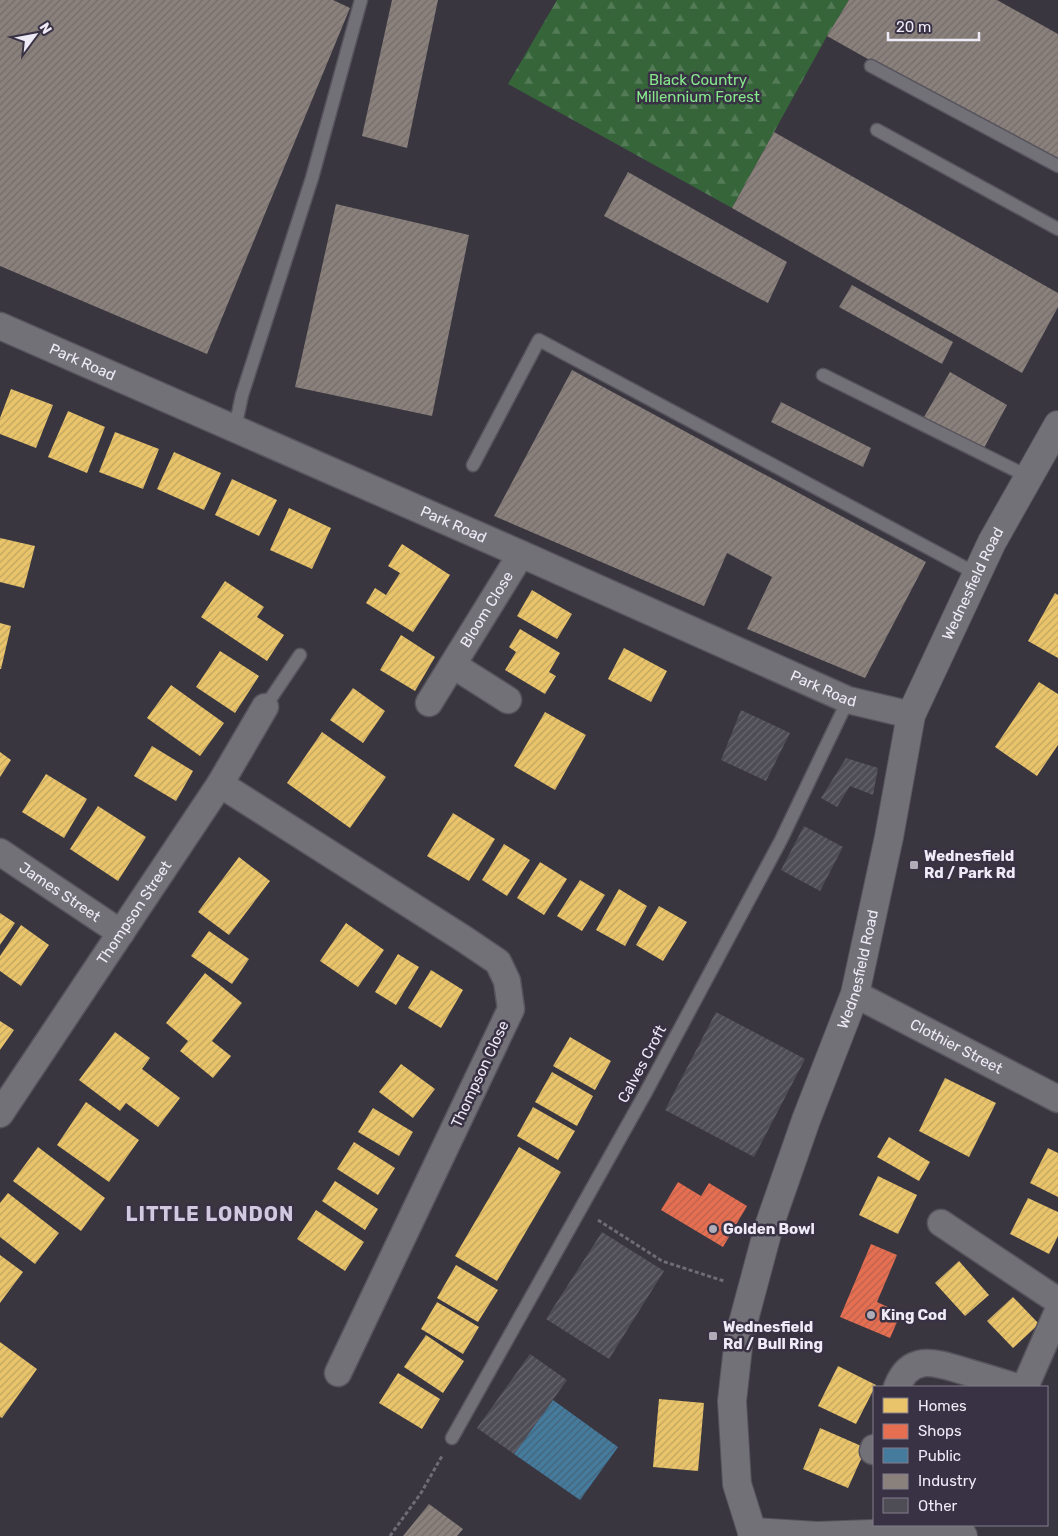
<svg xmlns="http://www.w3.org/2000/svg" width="1058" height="1536" font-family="Rubik,sans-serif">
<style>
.forest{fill:url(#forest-firs)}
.homes{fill:url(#homes-hatch)}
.shops{fill:url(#shops-hatch)}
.public{fill:url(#public-hatch)}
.industry{fill:url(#industry-hatch)}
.building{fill:url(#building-hatch)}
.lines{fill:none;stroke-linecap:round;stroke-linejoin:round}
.lane-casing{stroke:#57545d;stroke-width:15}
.street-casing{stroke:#57545d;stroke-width:29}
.secondary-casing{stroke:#57545d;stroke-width:30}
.path{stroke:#6f6c73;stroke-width:3;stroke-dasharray:4 2.5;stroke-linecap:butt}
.lane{stroke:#737178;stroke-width:12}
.street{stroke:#737178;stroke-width:26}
.secondary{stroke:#737178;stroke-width:28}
.poi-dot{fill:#afacb7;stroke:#383244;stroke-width:2}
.labels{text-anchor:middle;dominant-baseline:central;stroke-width:5;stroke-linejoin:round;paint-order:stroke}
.park-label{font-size:15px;fill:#86e78b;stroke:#383244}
.street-label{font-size:15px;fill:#eeebf7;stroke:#383244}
.poi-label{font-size:15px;font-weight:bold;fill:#eeebf7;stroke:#383244;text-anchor:start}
.district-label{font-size:20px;font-weight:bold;letter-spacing:1px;fill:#d0c9e0;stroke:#383244}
</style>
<defs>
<pattern id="forest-firs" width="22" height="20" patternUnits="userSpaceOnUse" patternTransform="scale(1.25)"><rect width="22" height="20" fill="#356539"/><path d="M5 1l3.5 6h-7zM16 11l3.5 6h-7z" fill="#537b56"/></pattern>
<pattern id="homes-hatch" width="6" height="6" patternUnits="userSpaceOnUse" patternTransform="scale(1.25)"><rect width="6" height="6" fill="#e9c46a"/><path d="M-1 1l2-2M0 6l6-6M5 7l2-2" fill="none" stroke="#c0a462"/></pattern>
<pattern id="shops-hatch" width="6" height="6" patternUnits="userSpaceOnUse" patternTransform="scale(1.25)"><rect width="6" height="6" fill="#e76f51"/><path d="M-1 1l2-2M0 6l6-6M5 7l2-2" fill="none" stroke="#b7634f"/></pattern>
<pattern id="public-hatch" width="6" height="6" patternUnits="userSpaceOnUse" patternTransform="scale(1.25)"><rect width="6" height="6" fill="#457b9d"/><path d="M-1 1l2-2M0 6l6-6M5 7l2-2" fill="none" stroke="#466378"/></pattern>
<pattern id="industry-hatch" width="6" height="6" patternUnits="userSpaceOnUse" patternTransform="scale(1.25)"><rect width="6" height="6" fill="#8a817c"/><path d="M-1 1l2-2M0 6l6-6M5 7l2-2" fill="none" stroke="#736c6a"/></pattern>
<pattern id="building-hatch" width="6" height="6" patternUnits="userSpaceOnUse" patternTransform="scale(1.25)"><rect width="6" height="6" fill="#4e4c55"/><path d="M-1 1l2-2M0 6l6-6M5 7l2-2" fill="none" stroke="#68666e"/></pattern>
</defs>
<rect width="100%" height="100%" fill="#393640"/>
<path class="forest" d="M557,0H849L827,36L732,208L508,84Z"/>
<path class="homes" d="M11,389L53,405L36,448L0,434V418Z
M68,411L105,427L87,473L48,457Z
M115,432L159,449L143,489L99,472Z
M174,452L221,473L204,510L157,489Z
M232,479L277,500L259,536L215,515Z
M289,508L331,528L312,569L270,550Z
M0,538L35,546L24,588L0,582Z
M402,544L450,575L413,632L366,603L375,588L386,595L400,573L388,566Z
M225,581L264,607L257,617L284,635L267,661L201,617Z
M532,590L572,614L557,639L517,616Z
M1055,593L1058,595V658L1028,641Z
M0,623L11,626L1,669H0Z
M520,629L560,653L549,672L556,676L545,694L505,670L516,652L509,647Z
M401,635L435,657L415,691L380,670Z
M624,648L667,671L651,702L608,679Z
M220,651L259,676L235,713L196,687Z
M1039,682L1058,694V745L1037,776L995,747Z
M171,685L224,723L200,756L147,718Z
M353,688L385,711L363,743L330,720Z
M545,712L586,735L555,790L514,766Z
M322,732L386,777L350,828L287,783Z
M152,746L193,771L176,801L134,776Z
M0,752L11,760L0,777Z
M46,774L87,799L64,838L22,812Z
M98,806L146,837L118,881L70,849Z
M453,813L495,839L469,881L427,856Z
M504,844L530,860L507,896L482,880Z
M239,857L270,881L229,935L198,912Z
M540,862L567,879L544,915L517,898Z
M580,880L605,895L582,931L557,916Z
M619,889L647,906L625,946L596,930Z
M659,906L687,922L663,961L636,945Z
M0,913L15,923L0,945Z
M346,923L384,950L358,987L320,961Z
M21,925L49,945L21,986L0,971V956Z
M209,931L249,959L232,984L191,956Z
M398,954L419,967L396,1005L375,992Z
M431,970L463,990L441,1028L408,1008Z
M205,973L242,1003L212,1041L231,1056L213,1078L180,1051L188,1041L166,1023Z
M0,1021L14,1030L0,1050Z
M115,1032L150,1058L142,1069L180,1098L158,1127L126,1103L120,1111L79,1080Z
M570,1037L611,1061L595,1090L553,1066Z
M401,1064L435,1089L413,1118L379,1092Z
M552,1072L593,1096L577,1126L535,1102Z
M945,1078L996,1103L969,1157L919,1131Z
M86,1102L139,1140L109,1182L57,1145Z
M533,1107L575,1131L558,1160L517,1136Z
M373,1108L413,1132L399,1156L358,1132Z
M889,1137L930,1162L919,1181L877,1157Z
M354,1142L395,1168L378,1195L337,1169Z
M38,1147L105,1198L81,1231L13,1181Z
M519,1147L561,1172L497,1281L455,1256Z
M1048,1148L1058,1153V1197L1030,1183Z
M878,1176L917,1195L898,1234L859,1215Z
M335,1181L378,1209L365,1230L322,1201Z
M8,1193L59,1233L35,1264L0,1237V1203Z
M1028,1198L1058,1212V1236L1049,1254L1010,1234Z
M316,1210L364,1242L345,1271L297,1239Z
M0,1255L23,1272L0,1303Z
M959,1261L989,1295L965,1316L935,1283Z
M456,1265L498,1290L478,1322L437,1298Z
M1013,1297L1039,1324L1013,1348L987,1321Z
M437,1302L479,1327L463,1354L421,1329Z
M426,1335L464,1361L443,1393L404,1367Z
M0,1342L37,1369L2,1418L0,1417Z
M838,1366L876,1385L856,1424L818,1406Z
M398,1373L440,1399L422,1429L379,1403Z
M659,1399L704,1403L698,1471L653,1467Z
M820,1428L866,1448L848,1488L803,1469Z"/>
<path class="shops" d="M678,1182L701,1196L709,1183L747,1206L723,1247L661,1210Z
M871,1244L897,1255L877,1302L901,1313L890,1338L840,1317Z"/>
<path class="public" d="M553,1400L618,1447L580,1500L514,1454Z"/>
<path class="industry" d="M0,0H333L350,8L207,354L0,266Z
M392,0H438L407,148L362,136Z
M849,0H997L1058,34V166L827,36Z
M774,132L1058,293V307L1022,373L732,208Z
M628,172L787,262L768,303L604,216Z
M336,204L469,235L432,416L295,387Z
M852,285L953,342L942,364L839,307Z
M572,370L926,562L865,678L747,629L772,577L727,553L704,606L494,516Z
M950,372L1007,405L984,448L924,417Z
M781,402L871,448L863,467L771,422Z
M429,1504L463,1529L457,1536H403Z"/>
<path class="building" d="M741,710L790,733L766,781L721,760Z
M846,758L878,768L873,795L850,786L837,807L821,798Z
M804,826L843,847L820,891L781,870Z
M716,1012L805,1059L754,1157L665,1110Z
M602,1232L664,1271L609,1359L546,1319Z
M530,1354L567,1380L514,1454L477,1428Z"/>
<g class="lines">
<defs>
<path id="lane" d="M871,66L1058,166
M877,130L1058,229
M823,375L1029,477
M235,428L242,395L312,178L361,0
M473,465L539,340L977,574
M265,707L300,655
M452,1438L646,1092L781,840L848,700"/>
<g id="street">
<path id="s1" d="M0,326L521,554L848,700L911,715"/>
<path d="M453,665L508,700"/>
<path id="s2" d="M429,703L521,554"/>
<path d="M220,784L464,939L498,962L507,981L511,1009L338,1373"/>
<path id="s3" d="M0,852L121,933"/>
<path id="s4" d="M855,994L1058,1099"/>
<path id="s5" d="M0,1114L220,784L265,707"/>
<path d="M941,1223L1058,1301"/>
<path d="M897,1387C911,1351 939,1364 967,1372C984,1377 1000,1382 1017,1387"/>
<path d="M1025,1387L1058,1311"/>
<path d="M873,1451L874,1448"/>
</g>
<g id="secondary">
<path id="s6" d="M752,1532L737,1484L732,1401L739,1338L769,1226L806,1120L855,994L889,837L911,715L992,542L1058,425"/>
<path d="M752,1532L817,1536L925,1532L963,1536"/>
</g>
</defs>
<use href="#lane" class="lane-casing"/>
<use href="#street" class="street-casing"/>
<use href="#secondary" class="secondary-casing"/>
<path class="path" d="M598,1220L662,1261L724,1281
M390,1536L421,1493L442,1456"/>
<use href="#lane" class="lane"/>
<use href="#street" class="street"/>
<use href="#secondary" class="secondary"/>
</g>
<g class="poi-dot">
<rect x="909" y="860" width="10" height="10" rx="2.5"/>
<circle cx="713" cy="1229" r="5"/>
<circle cx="871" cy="1315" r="5"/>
<rect x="708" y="1331" width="10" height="10" rx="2.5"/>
</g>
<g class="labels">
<g class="park-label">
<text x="698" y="80">Black Country<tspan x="698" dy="17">Millennium Forest</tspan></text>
</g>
<g class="street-label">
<text stroke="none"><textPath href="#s1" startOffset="90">Park Road</textPath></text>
<text stroke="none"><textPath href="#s1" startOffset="495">Park Road</textPath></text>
<text stroke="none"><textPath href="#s6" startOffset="990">Wednesfield Road</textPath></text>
<text stroke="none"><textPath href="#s2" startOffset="110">Bloom Close</textPath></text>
<text stroke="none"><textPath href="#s1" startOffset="900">Park Road</textPath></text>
<text stroke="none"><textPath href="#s3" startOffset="72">James Street</textPath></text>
<text stroke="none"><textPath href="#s5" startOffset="242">Thompson Street</textPath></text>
<text stroke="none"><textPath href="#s6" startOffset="585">Wednesfield Road</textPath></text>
<text stroke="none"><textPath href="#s4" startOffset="114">Clothier Street</textPath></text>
<text transform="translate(642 1064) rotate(-62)">Calves Croft</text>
<text transform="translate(480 1074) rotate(-65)">Thompson Close</text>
</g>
<g class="poi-label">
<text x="924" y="856">Wednesfield<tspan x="924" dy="17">Rd / Park Rd</tspan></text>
<text x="723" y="1229">Golden Bowl</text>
<text x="881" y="1315">King Cod</text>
<text x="723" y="1327">Wednesfield<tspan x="723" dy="17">Rd / Bull Ring</tspan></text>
</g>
<g class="district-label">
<text x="210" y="1214">LITTLE LONDON</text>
</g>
</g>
<rect x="873" y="1386" width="175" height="140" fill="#383244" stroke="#817c8c"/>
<rect x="883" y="1398" width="25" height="15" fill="#e9c46a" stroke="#817c8c"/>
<text x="918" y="1411" font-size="15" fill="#eeebf7">Homes</text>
<rect x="883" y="1424" width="25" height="15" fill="#e76f51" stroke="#817c8c"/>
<text x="918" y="1436" font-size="15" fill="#eeebf7">Shops</text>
<rect x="883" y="1448" width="25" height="15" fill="#457b9d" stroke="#817c8c"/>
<text x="918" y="1461" font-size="15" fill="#eeebf7">Public</text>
<rect x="883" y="1474" width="25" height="15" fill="#8a817c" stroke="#817c8c"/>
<text x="918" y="1486" font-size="15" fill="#eeebf7">Industry</text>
<rect x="883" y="1498" width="25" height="15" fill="#4e4c55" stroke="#817c8c"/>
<text x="918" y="1511" font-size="15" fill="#eeebf7">Other</text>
<g transform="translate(35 35) rotate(58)" stroke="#383244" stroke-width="4" paint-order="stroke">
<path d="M0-4L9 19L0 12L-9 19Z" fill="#eeebf7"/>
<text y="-8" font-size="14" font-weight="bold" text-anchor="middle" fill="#eeebf7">N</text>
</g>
<path d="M888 32v8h91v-8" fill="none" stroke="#eeebf7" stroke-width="2.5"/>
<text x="896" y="32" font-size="15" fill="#eeebf7" stroke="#383244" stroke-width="4" paint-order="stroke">20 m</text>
</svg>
